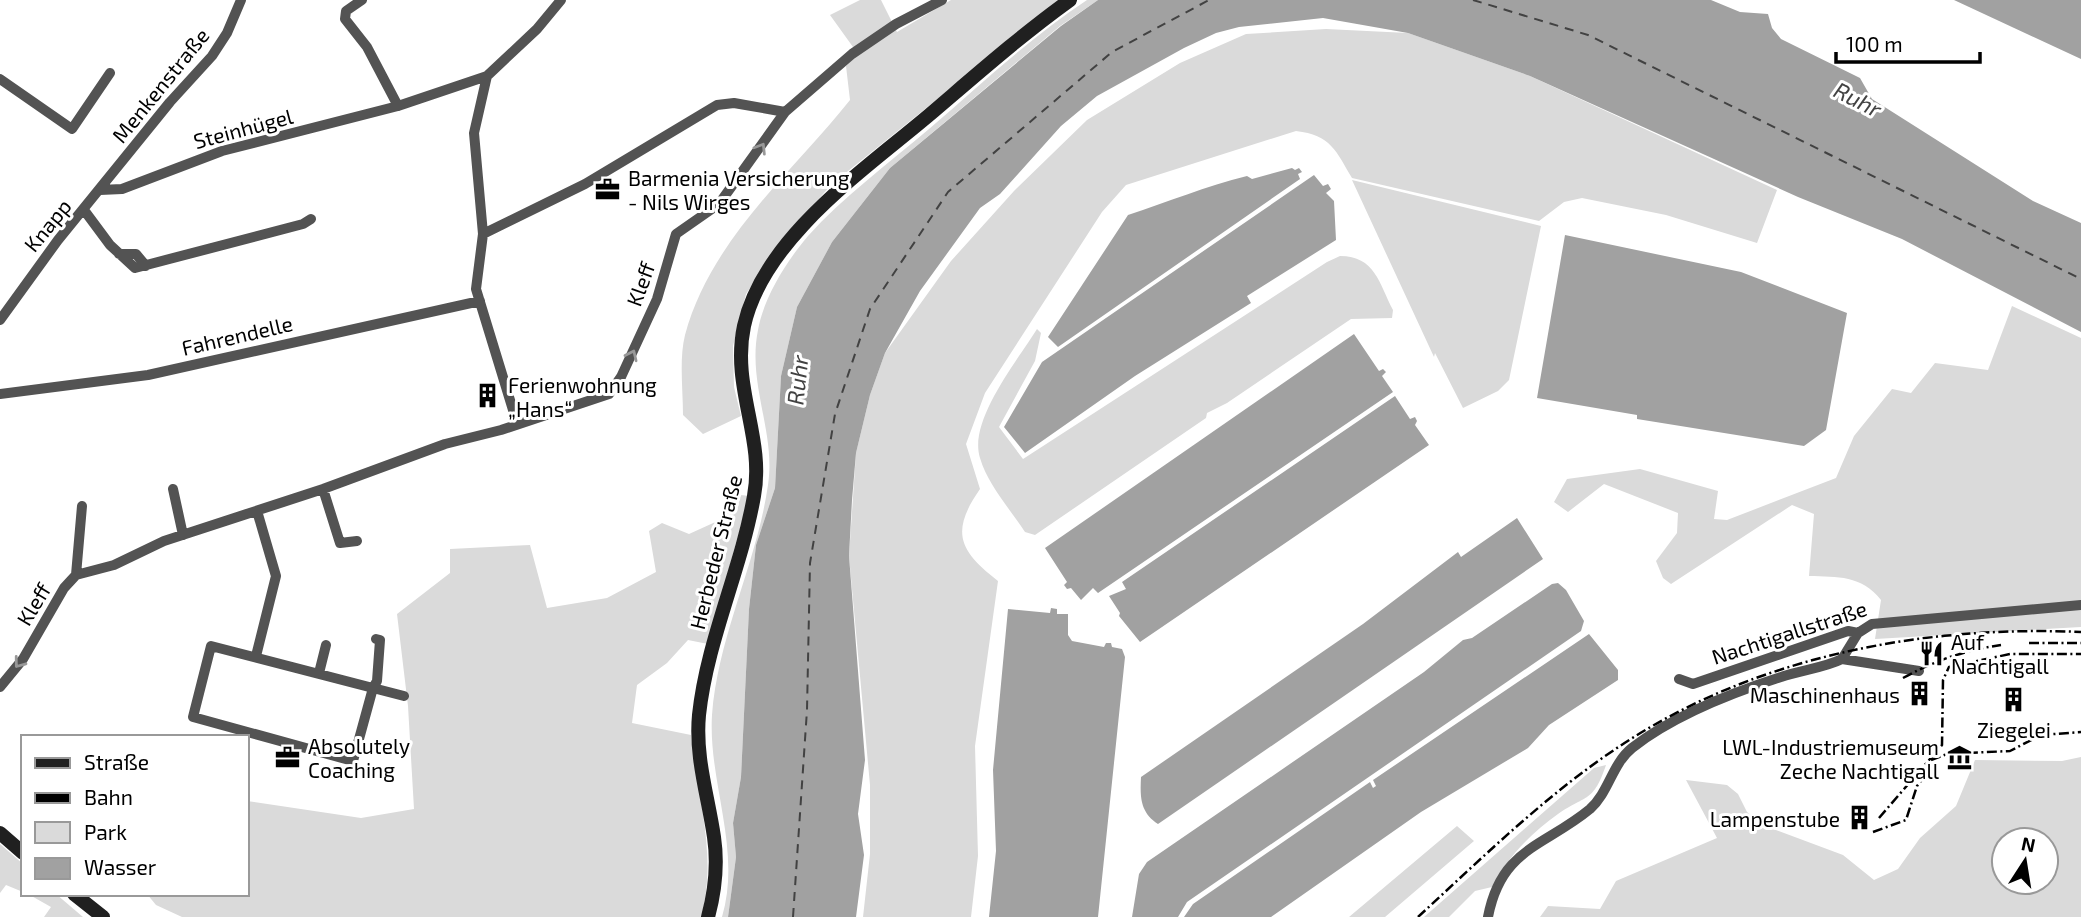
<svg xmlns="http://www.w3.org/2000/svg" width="2081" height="917" font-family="'Exo 2',sans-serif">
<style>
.green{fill:#dadada;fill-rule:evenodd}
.water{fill:#a1a1a1}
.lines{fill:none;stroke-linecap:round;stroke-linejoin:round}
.ferry{stroke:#424242;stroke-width:2;stroke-dasharray:9 7;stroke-linecap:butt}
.street{stroke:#535353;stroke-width:10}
.secondary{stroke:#202020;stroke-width:14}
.rail{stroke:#000;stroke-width:2.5;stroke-dasharray:10 3.5 2 3.5;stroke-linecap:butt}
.oneway{stroke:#989898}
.labels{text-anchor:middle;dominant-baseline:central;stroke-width:6;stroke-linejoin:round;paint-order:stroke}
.street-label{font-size:21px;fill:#000;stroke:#fff}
.poi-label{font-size:21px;fill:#000;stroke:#fff;text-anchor:start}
.water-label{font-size:23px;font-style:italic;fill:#424242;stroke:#fff}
</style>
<rect width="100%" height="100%" fill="#fff"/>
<path class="green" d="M860,0H881L897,32L951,0H1060L832,184L782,240L746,294L733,346L734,387L741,416L703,434L683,415C683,390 679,359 685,335C711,239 791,174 850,100L846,66L858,54L830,15Z
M1087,0H1098L1060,26L890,168L832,242L797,307L781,376L775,488L756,545L749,609L741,777L733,823L736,857L728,917H722C742,849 708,783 712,715C718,636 757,562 768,485C776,432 747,384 758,330C764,297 786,262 808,236C843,197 889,163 929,129C980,85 1031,37 1087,0Z
M1326,29L1408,33L1530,76L1777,190L1757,243L1666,215L1582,198L1564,202L1539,221L1352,178C1336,151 1331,135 1296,131L1126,185L1102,212L985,393L966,444L980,489C950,532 959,551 998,581L975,746L978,856L971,917H863L870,854V785L849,556L856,453L870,395L885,353L951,261L1014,191L1087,120L1180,63L1246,34Z
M1352,180L1541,226L1509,380L1498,391L1463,408L1435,353L1434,357Z
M1340,256C1375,256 1379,283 1393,310L1392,318L1351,319L1227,403L1207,413L1206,418L1035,535L1025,532C1010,509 988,485 980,458C968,421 1018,360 1037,329L1041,333L1035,361L999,427L1023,459L1327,262Z
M2012,306L2081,338V627L1875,639L1881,600C1861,575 1838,577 1809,576L1814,514L1792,505L1671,584L1663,578L1656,561L1677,533L1678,513L1604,484L1568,512L1554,502L1567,479L1640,469L1718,491L1714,519L1727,520L1836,478L1854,436L1892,389L1911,393L1935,363L1988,370Z
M733,494L749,496L708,644L688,640L667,663L637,685L632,723L691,735C697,796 718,856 701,917H182L156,905L147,894H247V801L361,818L414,809L408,706L397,614L450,573V549L530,545L547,608L607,598L656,572L649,531L662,523L689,534L722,519Z
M2081,757V917H1540L1548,906L1600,909L1616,881L1717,838L1686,780L1727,785L1738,794L1747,812L1765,826L1843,855L1874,880L1898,869L1920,838L1956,806L1975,760L2062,761ZM2004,840H2046V882H2004Z
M1606,765C1593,803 1587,794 1558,814C1532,832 1506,859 1492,887L1475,891L1449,917H1424L1594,768Z
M1457,826L1474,841L1385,917H1349Z
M0,844L23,864V892L6,885L0,893Z
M28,894H56L83,917H44L51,907Z"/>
<path class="water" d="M1098,0H1711L1740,12L1768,14L1772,28L1781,39L1860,78L1872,99L2033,201L2081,223V332L1902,239L1798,197L1530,76L1408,33L1323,18L1239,27L1216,33L1184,48L1097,96L1061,126L1000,194L980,208L920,291L885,353L870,395L856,453L852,500L849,556L865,760L858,814L864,855L856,917H728L736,857L733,823L741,777L749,609L756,545L775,488L781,376L797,307L832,242L890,168L1061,26Z
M1954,0H2081V59Z
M1292,168L1295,170L1299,168L1302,172L1298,174L1300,179L1058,347L1048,337L1128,215C1168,202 1206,186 1247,176L1252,179Z
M1314,175L1323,186L1328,184L1331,189L1326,193L1334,201L1336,240L1247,296L1251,303L1135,376L1025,453L1004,427L1042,362Z
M1565,235L1741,272L1847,313L1826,430L1804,446L1637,419V415L1537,398Z
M1354,334L1379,371L1383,369L1386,372L1382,376L1393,392L1098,593L1093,588L1081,600L1071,588L1067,589L1064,585L1067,582L1045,548Z
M1395,396L1410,419L1415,417L1417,421L1415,425L1429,445L1140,642L1119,616L1120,613L1109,596L1126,589L1122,582Z
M1517,518L1543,559L1158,824C1140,812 1140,797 1141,777L1363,624L1458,552L1461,557Z
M1558,583L1566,590L1584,621L1581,631L1187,902L1178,917H1132L1139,874L1147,862L1424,672L1463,640L1472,638L1552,584Z
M1051,608L1057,609V614H1068V635L1072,641L1104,647L1106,643H1111L1112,647L1122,649L1125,657L1098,917H989L996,851L993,770L1008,609L1050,613Z
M1589,634L1618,670V680L1549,725L1528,748L1421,812L1271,917H1184L1193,904L1370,782L1373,788L1376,786L1373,780Z"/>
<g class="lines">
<path class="ferry" d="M1473,0L1588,35L2081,279
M793,917L807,710L810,563L835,414L870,309L948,192L1112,52L1209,0"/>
<path class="street" d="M362,0L346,11L345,19L367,47L398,106
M487,76L474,133L483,234L476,289L517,423
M0,79L72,129L110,73
M100,190L122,189L222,151L398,106L487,76L537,29L561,0
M84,210L110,245L135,268L303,224L311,219
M483,234L585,184L717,105L734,103L785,112
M119,254H136L146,266
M0,320L58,240L170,102L212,56L227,33L241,0
M0,394L148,375L480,301
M173,489L183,535
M323,489L340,543L357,541
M76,575L82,506
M376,639L380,640L377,681L373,688L404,696
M211,646L373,688L353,761L193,717Z
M256,656L276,576L257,511
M1842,659L1919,671
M319,673L326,645
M1679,679L1693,684L1848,631L1858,633
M0,687L23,659L64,588L76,575L114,565L164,541L323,489L445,444L501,430L609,394L621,377L657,299L676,234L719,204L785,112L852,54L896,24L942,0
M1488,917C1501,848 1544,847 1590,809C1609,792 1612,764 1632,748C1674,715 1731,693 1781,677C1801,670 1824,668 1842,659L1858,633L1872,624L2081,605"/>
<path class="secondary" d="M0,833L23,853
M74,894L103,917
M708,917C715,891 718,864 714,837C708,796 695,757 699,715C707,640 741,570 754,496C765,438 731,387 744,326C763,239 864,170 928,116C975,76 1020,36 1070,0"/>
<path class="rail" d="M2029,643H2081
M1903,678C1934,661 1965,650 2001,645
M1931,760L1947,754L2010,751L2041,735L2081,732
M1879,818L1942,745L1943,680L1949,667L2010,654H2081
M1873,832L1906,820L1917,786L1924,777
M1418,917C1482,858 1547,794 1620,746C1754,657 1921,625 2081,632"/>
</g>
<defs><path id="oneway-chevron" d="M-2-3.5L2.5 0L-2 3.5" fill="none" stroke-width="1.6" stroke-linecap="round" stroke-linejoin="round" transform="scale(1.75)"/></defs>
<g class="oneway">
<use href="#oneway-chevron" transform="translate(761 148) rotate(-58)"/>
<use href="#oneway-chevron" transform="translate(632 355) rotate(-65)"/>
<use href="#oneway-chevron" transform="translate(19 663) rotate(127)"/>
</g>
<defs>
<symbol id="office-bare" viewBox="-9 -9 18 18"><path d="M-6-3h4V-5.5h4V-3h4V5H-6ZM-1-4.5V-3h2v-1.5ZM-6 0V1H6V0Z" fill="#000" stroke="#fff" stroke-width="2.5" paint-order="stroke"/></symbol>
<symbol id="building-bare" viewBox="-9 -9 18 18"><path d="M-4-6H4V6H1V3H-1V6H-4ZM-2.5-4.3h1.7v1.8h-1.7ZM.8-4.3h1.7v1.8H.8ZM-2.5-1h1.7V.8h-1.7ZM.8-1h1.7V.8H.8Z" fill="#000" stroke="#fff" stroke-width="2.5" paint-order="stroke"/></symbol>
<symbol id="restaurant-bare" viewBox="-9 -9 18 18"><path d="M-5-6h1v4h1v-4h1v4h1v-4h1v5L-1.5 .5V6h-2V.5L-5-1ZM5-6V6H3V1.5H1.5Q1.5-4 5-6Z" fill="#000" stroke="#fff" stroke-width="2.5" paint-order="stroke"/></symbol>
<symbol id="museum-bare" viewBox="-9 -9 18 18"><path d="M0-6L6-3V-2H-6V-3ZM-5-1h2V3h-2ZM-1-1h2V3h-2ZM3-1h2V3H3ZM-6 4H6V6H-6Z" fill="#000" stroke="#fff" stroke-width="2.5" paint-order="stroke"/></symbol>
</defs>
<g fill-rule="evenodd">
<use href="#office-bare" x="590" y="172" width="35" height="35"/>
<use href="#building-bare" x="470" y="378" width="35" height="35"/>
<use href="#restaurant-bare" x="1914" y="636" width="35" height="35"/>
<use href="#building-bare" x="1902" y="676" width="35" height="35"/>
<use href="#building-bare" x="1996" y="682" width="35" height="35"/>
<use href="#office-bare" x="270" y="740" width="35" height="35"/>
<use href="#museum-bare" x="1942" y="740" width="35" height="35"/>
<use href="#building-bare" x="1842" y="800" width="35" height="35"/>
</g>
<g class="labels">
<g class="street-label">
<text transform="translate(160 85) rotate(-51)">Menkenstraße</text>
<text transform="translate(243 128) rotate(-15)">Steinhügel</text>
<text transform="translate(47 225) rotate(-51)">Knapp</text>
<text transform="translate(640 284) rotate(-70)">Kleff</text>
<text transform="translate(237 335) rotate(-13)">Fahrendelle</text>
<text transform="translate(715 552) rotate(-76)">Herbeder Straße</text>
<text transform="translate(33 604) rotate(-59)">Kleff</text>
<text transform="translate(1789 632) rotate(-18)">Nachtigallstraße</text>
</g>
<g class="poi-label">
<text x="628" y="177">Barmenia Versicherung<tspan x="628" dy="24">- Nils Wirges</tspan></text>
<text x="508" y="384">Ferienwohnung<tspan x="508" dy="24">„Hans“</tspan></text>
<text x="1951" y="641">Auf<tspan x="1951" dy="24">Nachtigall</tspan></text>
<text x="1900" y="694" text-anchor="end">Maschinenhaus</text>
<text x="2014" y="729" text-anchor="middle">Ziegelei</text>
<text x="308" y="745">Absolutely<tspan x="308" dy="24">Coaching</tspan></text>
<text x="1939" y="746" text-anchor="end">LWL-Industriemuseum<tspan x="1939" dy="24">Zeche Nachtigall</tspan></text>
<text x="1840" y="818" text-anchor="end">Lampenstube</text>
</g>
<g class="water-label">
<text transform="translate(1858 99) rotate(27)">Ruhr</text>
<text transform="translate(797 380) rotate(-84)">Ruhr</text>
</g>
</g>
<rect x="21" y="735" width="228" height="161" fill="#ffffff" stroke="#999999" stroke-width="2"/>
<rect x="35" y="758" width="35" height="10" fill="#202020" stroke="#999999" stroke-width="2"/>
<text x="84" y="770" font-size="21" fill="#000000">Straße</text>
<rect x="35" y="793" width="35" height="10" fill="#000000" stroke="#999999" stroke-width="2"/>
<text x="84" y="805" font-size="21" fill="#000000">Bahn</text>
<rect x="35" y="822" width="35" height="21" fill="#dadada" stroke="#999999" stroke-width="2"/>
<text x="84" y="840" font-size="21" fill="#000000">Park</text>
<rect x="35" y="858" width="35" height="21" fill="#a1a1a1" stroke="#999999" stroke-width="2"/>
<text x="84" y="875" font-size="21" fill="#000000">Wasser</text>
<g transform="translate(2025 861) rotate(12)"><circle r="33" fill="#ffffff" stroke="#999999" stroke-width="2"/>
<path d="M0-5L12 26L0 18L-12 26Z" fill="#000000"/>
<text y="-10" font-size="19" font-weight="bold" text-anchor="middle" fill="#000000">N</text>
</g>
<path d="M1836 52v10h144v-10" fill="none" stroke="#000000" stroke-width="3.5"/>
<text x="1846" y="52" font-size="21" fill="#000000" stroke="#ffffff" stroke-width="5" paint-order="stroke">100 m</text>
</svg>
